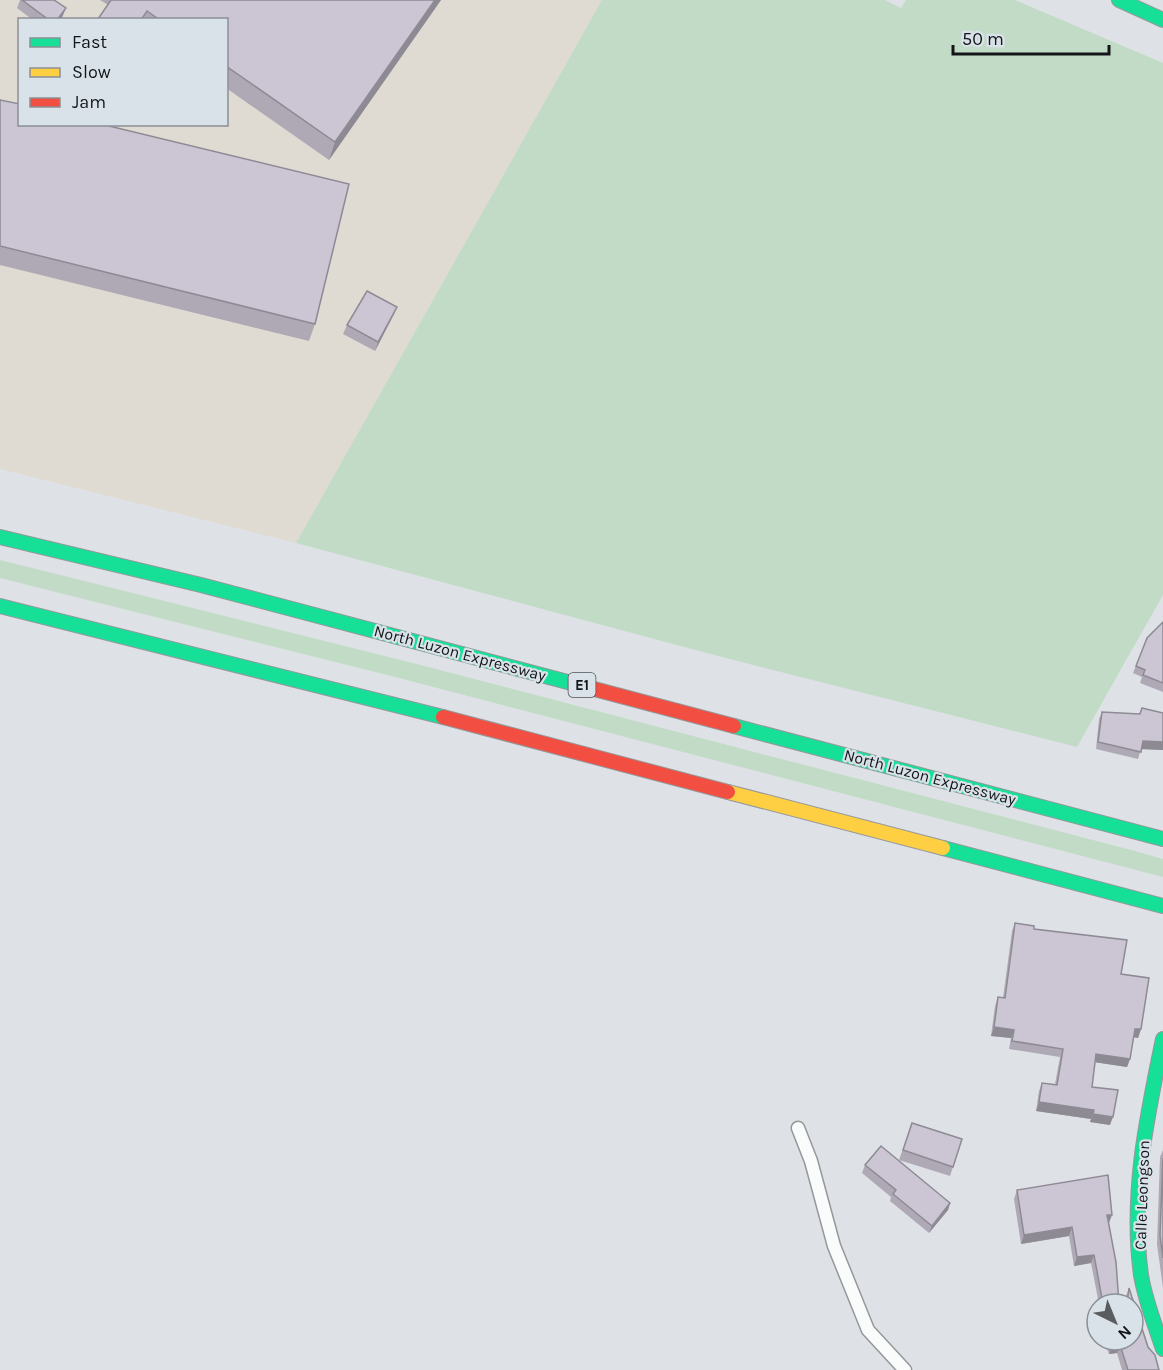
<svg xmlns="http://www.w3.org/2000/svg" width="1163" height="1370" font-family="Karla,sans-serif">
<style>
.industrial{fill:#e0dbd2;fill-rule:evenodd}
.green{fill:#c2dbc6}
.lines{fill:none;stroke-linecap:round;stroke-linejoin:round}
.lane-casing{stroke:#95989b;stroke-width:15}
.fast-casing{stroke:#95989b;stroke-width:16}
.slow-casing{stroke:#95989b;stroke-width:16}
.jam-casing{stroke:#95989b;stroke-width:16}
.lane{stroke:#fafbfb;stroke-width:12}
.fast{stroke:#16e098;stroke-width:14}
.slow{stroke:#ffcf43;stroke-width:14}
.jam{stroke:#f24e42;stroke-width:14}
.wall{fill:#afa9b6}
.shaded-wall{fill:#8e8a94}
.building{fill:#cbc5d4;stroke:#8e8a94;stroke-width:1.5}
.labels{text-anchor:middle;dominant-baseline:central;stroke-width:4.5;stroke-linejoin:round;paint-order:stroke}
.shield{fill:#dae2e9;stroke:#4f5357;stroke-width:1.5}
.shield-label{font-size:15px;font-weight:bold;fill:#131618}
.street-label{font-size:16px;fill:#131618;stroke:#dae2e9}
</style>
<rect width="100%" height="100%" fill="#dee2e6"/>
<path class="industrial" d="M0,0H602L296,543L0,469ZM20,20H226V124H20Z"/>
<path class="green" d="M602,0H885L901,8L906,0H1015L1163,63V595L1077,747L714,655L296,543Z
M0,560L413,663L1135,851L1163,859V877L399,678L0,578Z"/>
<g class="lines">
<defs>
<path id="lane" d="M798,1128L811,1161L834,1246L868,1330L905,1370"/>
<path id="fast" d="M1119,0L1163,20
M0,537L201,585L579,685
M0,606L443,717
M734,726L1163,839
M943,848L1163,906
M1163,1039C1147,1116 1130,1195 1141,1275C1145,1300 1155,1325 1163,1349"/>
<path id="slow" d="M728,792L943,848"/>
<path id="jam" d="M579,685L734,726
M443,717L728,792"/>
</defs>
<use href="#lane" class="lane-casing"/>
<use href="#fast" class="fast-casing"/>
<use href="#slow" class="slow-casing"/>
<use href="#jam" class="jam-casing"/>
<use href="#lane" class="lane"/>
<use href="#fast" class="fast"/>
<use href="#slow" class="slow"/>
<use href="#jam" class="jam"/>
</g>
<path class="wall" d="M20,0H54L62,18L61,20H33L17,8Z
M100,0H441L329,160L226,88V20H98L108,5Z
M0,100L109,126L315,324L309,341L0,265Z
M397,307L393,316L375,351L343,334L347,325Z
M1163,622V692L1140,683L1142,677L1133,673L1147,638Z
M1142,708L1163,713V750L1141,749L1138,759L1096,749L1099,719L1102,712L1139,714Z
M1015,923L1034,929L1121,974L1141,1029L1138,1038L1134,1037L1130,1059L1127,1067L1095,1062L1092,1087L1110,1125L1090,1122L1091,1119L1036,1111L1039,1091L1042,1083L1055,1084L1060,1057L1009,1049L1011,1038L991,1036L995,1006L998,997L1003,998L1012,931Z
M912,1123L962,1139L950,1176L899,1160Z
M1163,1150V1288L1157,1244L1160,1157Z
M865,1165L950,1203L948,1210L929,1233L890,1201L891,1197L862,1173Z
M1017,1190L1109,1223L1119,1304H1099L1091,1263L1074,1266L1069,1236L1021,1244L1014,1199Z
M1129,1288L1148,1347L1159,1370H1122L1117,1353L1109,1354L1107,1349L1105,1340H1133V1304H1125L1126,1296Z"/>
<path class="shaded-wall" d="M435,0H441L329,160L335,142Z
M66,8L61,20H57Z
M397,307L393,316L375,351L378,342Z
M1143,741L1163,742V750L1140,749Z
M994,1027L1014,1030L1011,1038L991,1036Z
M1135,1029H1141L1138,1038L1132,1037Z
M1096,1054L1130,1059L1127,1067L1093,1062Z
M1039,1102L1094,1110L1091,1119L1036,1111Z
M1093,1114L1113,1117L1110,1125L1090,1122Z
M950,1203L948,1210L929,1233L932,1226Z
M1107,1215H1112L1109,1223Z
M1072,1227L1069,1236L1021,1244L1024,1235Z
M1094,1255L1091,1263L1074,1266L1077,1257Z
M1120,1345L1117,1353L1109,1354L1112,1346Z"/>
<path class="building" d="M22,0H54L66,8L57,20H49Z
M111,0H435L335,142L226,66V20H160L147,11L141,20H99L98,19Z
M0,100L20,104V124H110L109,126L349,184L315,324L0,246Z
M367,291L397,307L378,342L347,325Z
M1163,622V683L1143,675L1145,670L1136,666L1147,638Z
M1142,708L1163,713V742L1143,741L1141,752L1098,742L1102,712L1140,714Z
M1015,923L1034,926V929L1127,940L1121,974L1149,978L1141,1029H1135L1130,1059L1096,1054L1092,1087L1118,1090L1113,1117L1093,1114L1094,1110L1039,1102L1042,1083L1057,1085L1063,1049L1012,1041L1014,1030L994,1027L998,997L1005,998Z
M912,1123L962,1139L953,1167L903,1150Z
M881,1146L950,1203L932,1226L893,1194L896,1190L865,1165Z
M1163,1158V1258L1160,1235Z
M1108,1175L1112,1215H1107L1116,1262L1119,1304H1103L1094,1255L1077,1257L1072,1227L1024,1235L1017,1190Z
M1129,1288L1148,1347L1155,1355L1159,1370H1128L1120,1345L1112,1346L1110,1340H1133V1304H1127Z"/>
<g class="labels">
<rect class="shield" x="568.5" y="673" width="27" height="24" rx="4.5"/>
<g class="shield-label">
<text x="582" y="685">E1</text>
</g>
<g class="street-label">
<text transform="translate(460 653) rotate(15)">North Luzon Expressway</text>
<text transform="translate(930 777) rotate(15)">North Luzon Expressway</text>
<text transform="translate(1142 1195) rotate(-88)">Calle Leongson</text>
</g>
</g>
<rect x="18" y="18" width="210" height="108" fill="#dae2e9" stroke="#8a9095" stroke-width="1.5"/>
<rect x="30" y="38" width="30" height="9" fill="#16e098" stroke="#8a9095" stroke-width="1.5"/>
<text x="72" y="48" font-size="18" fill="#131618">Fast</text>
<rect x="30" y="68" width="30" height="9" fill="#ffcf43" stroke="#8a9095" stroke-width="1.5"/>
<text x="72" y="78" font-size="18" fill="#131618">Slow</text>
<rect x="30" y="98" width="30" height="9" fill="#f24e42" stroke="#8a9095" stroke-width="1.5"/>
<text x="72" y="108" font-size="18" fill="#131618">Jam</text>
<g transform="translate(1115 1322) rotate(137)"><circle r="28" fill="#dae2e9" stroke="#8a9095" stroke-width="1.5"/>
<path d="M0-4.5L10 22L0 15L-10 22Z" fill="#5a5d60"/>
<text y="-9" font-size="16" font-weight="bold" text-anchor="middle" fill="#131618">N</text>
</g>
<path d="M953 45v9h156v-9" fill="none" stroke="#131618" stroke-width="3"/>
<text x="962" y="45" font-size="18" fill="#131618" stroke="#dae2e9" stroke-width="4.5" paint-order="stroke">50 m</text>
</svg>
